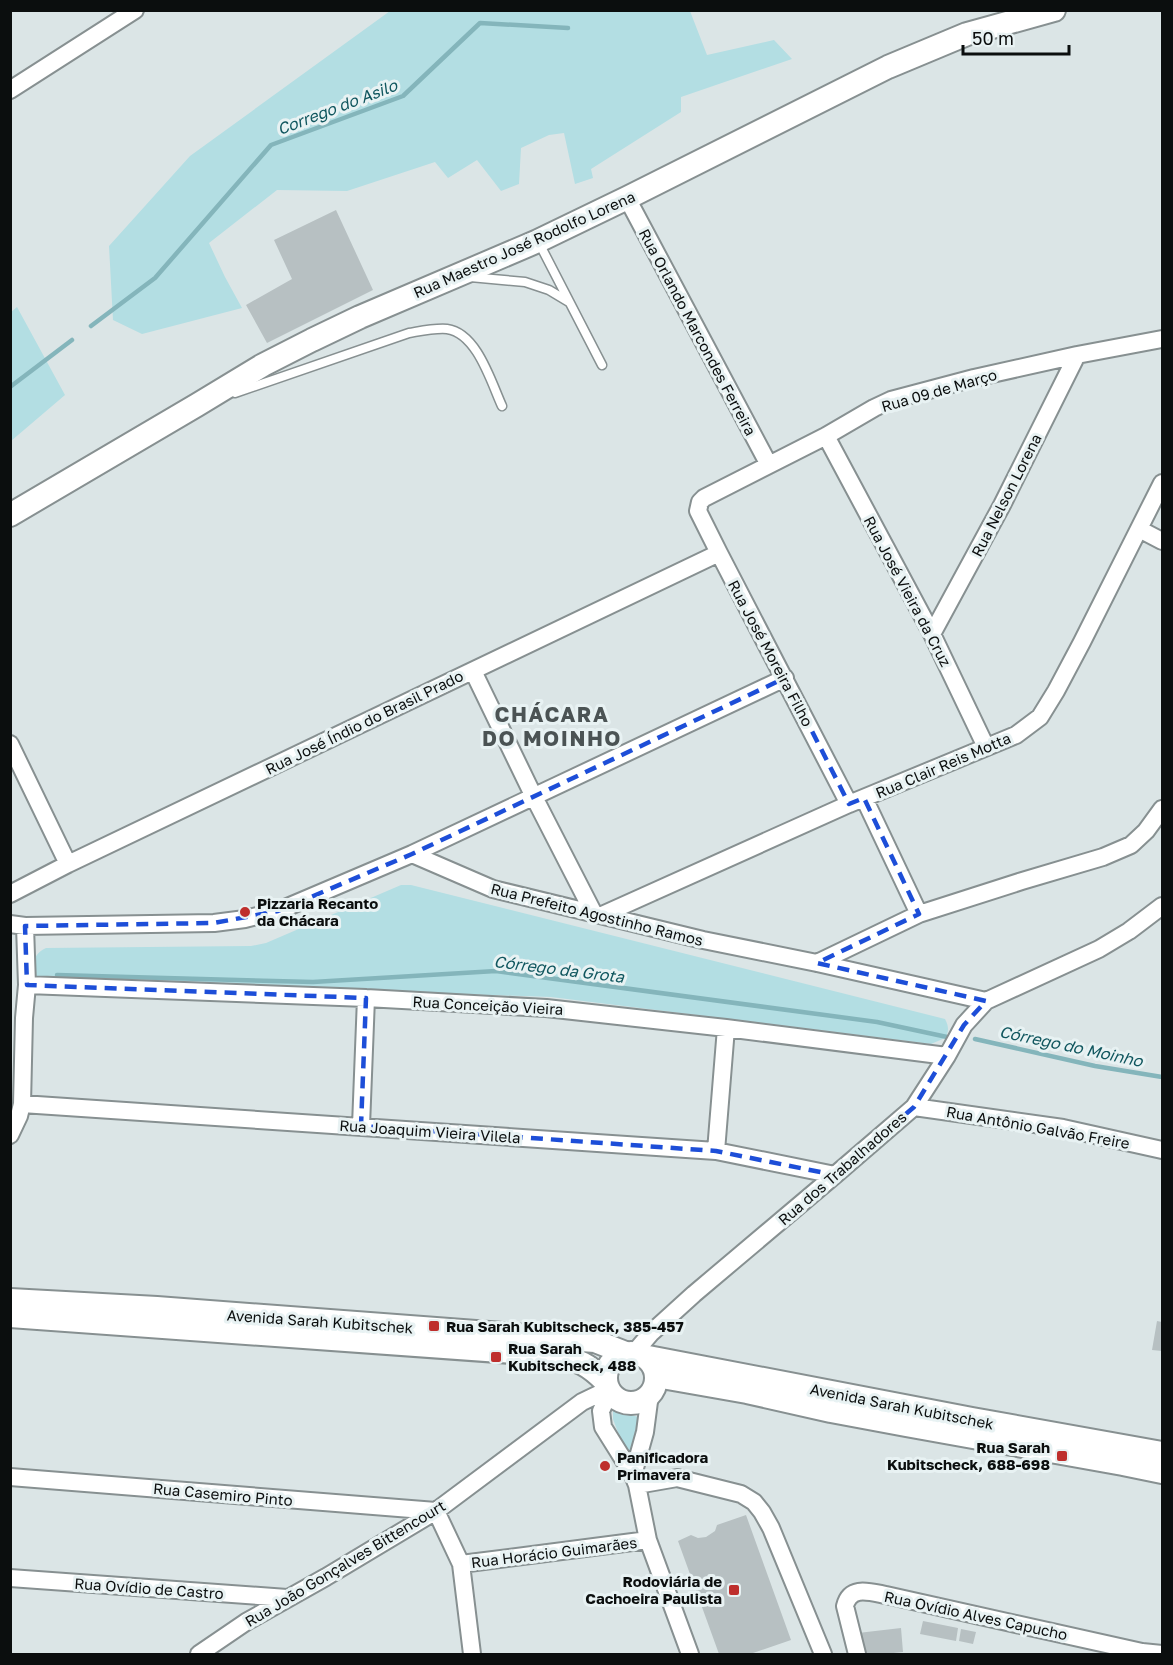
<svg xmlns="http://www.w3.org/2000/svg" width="1173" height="1665" font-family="'Golos Text',sans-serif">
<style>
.green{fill:#b3dee3}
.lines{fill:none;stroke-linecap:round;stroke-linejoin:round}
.stream{stroke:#84b5bb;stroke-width:4.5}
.building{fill:#b7c0c2}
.lane-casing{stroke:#879091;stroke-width:11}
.street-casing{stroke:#879091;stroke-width:20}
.secondary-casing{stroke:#879091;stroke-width:26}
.lane{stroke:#fff;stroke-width:8}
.street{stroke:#fff;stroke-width:16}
.secondary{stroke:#fff;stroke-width:22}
.marked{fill:none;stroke:#1d4ed8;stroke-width:4.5;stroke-dasharray:12 8;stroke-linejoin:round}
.poi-dot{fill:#be2f2d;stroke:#e8f2f3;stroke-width:2}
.labels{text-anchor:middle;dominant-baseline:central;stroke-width:6;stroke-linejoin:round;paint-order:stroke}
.street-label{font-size:15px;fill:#0b0e0e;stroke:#e8f2f3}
.poi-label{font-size:15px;font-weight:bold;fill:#0b0e0e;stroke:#e8f2f3;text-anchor:start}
.water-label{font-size:16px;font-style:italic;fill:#10565e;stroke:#e8f2f3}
.district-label{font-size:21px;font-weight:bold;letter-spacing:1.5px;fill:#4b5354;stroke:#e8f2f3}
</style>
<rect width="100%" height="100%" fill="#dbe5e6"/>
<path class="green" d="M390,11H690L707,55L774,40L792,59L681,97V112L591,169L593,178L575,184L564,133L549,135L521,148L519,184L501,191L477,160L448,178L435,162L347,191L277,190L209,243L225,277L242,308L142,334L113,320L109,246L190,156Z
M17,307L65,395L11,441L10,313Z
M401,885H411L945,1019C949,1027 949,1031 945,1038L931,1044L551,997L38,980C29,967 33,954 46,948L251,946L266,943Z
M613,1409L638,1417L629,1462L613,1419Z"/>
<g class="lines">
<path class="stream" d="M91,326L155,278L271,145L403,96L480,23L568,28
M10,387L72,340
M57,975L313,982L496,971L877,1022L947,1037
M975,1039L1095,1066L1162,1077"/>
</g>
<path class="building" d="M336,210L373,290L267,343L246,305L292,279L274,240Z
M1157,1321L1162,1322V1351L1152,1350Z
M746,1515L791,1640L750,1654H719L678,1541L691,1535L698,1538L706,1537L715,1531L717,1525Z
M923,1621L958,1628L956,1641L920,1634Z
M901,1628L903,1652L884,1654H860L858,1633Z
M961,1629L976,1632L973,1644L959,1641Z"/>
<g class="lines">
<defs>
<path id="lane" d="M538,241L602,365
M470,277L525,282L549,290L569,302
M235,393L409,333C421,331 434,328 447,329C477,333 491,382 502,406"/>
<path id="street" d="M10,90L135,10
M627,198L769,465
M826,436L932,634L986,747
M1139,529L1162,541
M932,634L1002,505L1077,355
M473,671L534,797L593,912
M10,744L68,864
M864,798L919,914
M849,804L719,553L698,511L700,502L704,498L826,436L874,408L891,400L974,378L1077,355L1162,339
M412,854L493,889L703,940L817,963L986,1001
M10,894L68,864L719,553
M602,915L849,804L1016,735L1040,717L1056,691L1082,642L1162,483
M10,924L25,926L214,923L245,919L278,911L412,854L785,678
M817,963L919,914L1022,881L1103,857L1131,845L1146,831L1162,809
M27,985L366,998L546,1008L726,1028L947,1056
M22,1104L716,1151L835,1175
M914,1107L1063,1128L1162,1150
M361,1126L366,998
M10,1135L19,1116L22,1104L24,1018L27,985L25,926
M716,1151L726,1028
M634,1353L651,1333L694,1294L835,1175L914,1107L947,1056L964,1025L986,1001L1099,949L1129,931L1162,906
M612,1394L606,1400L601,1411L603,1427L633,1475L637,1485L648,1540L690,1654
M633,1475L645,1432L650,1394
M10,1477L436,1511
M637,1485L677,1478L741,1494L754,1502L762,1512L771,1528L823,1654
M436,1511L461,1564L472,1654
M461,1564L648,1540
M10,1578L287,1598
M199,1654L246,1622L326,1577L436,1511L582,1402L609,1389
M857,1654L845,1606C850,1585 870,1592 886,1595L1142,1652L1162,1654"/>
<path id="secondary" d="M10,515L197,405L263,365L312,340L360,317L538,241L627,198L888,67L967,34L1054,10
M10,1300L157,1308L595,1341L628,1354
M10,1316L554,1355C579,1360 588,1364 606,1382
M606 1378a25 25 0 1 1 50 0a25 25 0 1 1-50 0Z
M643,1356L972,1419L1162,1453
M656,1376L747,1392L831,1411L906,1425L1123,1464L1162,1472"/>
</defs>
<use href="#lane" class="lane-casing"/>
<use href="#street" class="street-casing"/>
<use href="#secondary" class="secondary-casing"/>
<use href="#lane" class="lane"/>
<use href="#street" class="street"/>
<use href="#secondary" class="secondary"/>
</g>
<path class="marked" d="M785,678L849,804L864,798L919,914L817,963L986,1001L964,1025L914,1107L835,1175L716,1151L361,1126L366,998L27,985L25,926L214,923L278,911L412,854Z"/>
<g class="poi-dot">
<circle cx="245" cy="912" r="6"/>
<rect x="428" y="1320" width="12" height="12" rx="3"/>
<rect x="490" y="1351" width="12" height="12" rx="3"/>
<rect x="1056" y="1450" width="12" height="12" rx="3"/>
<circle cx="605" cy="1466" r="6"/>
<rect x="728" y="1584" width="12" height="12" rx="3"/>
</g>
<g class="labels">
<g class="street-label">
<text transform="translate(524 244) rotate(-24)">Rua Maestro José Rodolfo Lorena</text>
<text transform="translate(698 332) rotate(62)">Rua Orlando Marcondes Ferreira</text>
<text transform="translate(939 390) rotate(-16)">Rua 09 de Março</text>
<text transform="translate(1006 495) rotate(-63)">Rua Nelson Lorena</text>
<text transform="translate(908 591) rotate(62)">Rua José Vieira da Cruz</text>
<text transform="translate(771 653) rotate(62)">Rua José Moreira Filho</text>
<text transform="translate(364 722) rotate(-26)">Rua José Índio do Brasil Prado</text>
<text transform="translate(943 765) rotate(-23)">Rua Clair Reis Motta</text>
<text transform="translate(597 914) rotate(14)">Rua Prefeito Agostinho Ramos</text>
<text transform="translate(488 1005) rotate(3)">Rua Conceição Vieira</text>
<text transform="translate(1038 1127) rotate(10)">Rua Antônio Galvão Freire</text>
<text transform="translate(430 1131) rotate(4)">Rua Joaquim Vieira Vilela</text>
<text transform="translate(842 1168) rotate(-41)">Rua dos Trabalhadores</text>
<text transform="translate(320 1321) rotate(4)">Avenida Sarah Kubitschek</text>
<text transform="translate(902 1406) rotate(11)">Avenida Sarah Kubitschek</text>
<text transform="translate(223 1494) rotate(5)">Rua Casemiro Pinto</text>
<text transform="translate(554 1552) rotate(-7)">Rua Horácio Guimarães</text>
<text transform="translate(345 1563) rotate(-31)">Rua João Gonçalves Bittencourt</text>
<text transform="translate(149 1588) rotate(4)">Rua Ovídio de Castro</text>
<text transform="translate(976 1615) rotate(12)">Rua Ovídio Alves Capucho</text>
</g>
<g class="poi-label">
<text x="257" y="903">Pizzaria Recanto<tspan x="257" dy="17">da Chácara</tspan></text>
<text x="446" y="1326">Rua Sarah Kubitscheck, 385-457</text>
<text x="508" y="1348">Rua Sarah<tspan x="508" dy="17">Kubitscheck, 488</tspan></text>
<text x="1050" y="1447" text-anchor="end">Rua Sarah<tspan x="1050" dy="17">Kubitscheck, 688-698</tspan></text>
<text x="617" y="1457">Panificadora<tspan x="617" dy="17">Primavera</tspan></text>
<text x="722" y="1581" text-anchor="end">Rodoviária de<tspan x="722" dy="17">Cachoeira Paulista</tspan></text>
</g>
<g class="water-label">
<text transform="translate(337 107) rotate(-21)">Corrego do Asilo</text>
<text transform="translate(559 969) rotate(7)">Córrego da Grota</text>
<text transform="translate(1071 1046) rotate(12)">Córrego do Moinho</text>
</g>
<g class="district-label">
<text x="552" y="714">CHÁCARA<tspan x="552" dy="24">DO MOINHO</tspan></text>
</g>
</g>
<rect width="1173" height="1665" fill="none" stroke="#0b0e0e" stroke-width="24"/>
<path d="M963 45v9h106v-9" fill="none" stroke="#0b0e0e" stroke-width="3"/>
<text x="972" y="45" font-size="18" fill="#0b0e0e" stroke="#e8f2f3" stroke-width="4.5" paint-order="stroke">50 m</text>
</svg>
